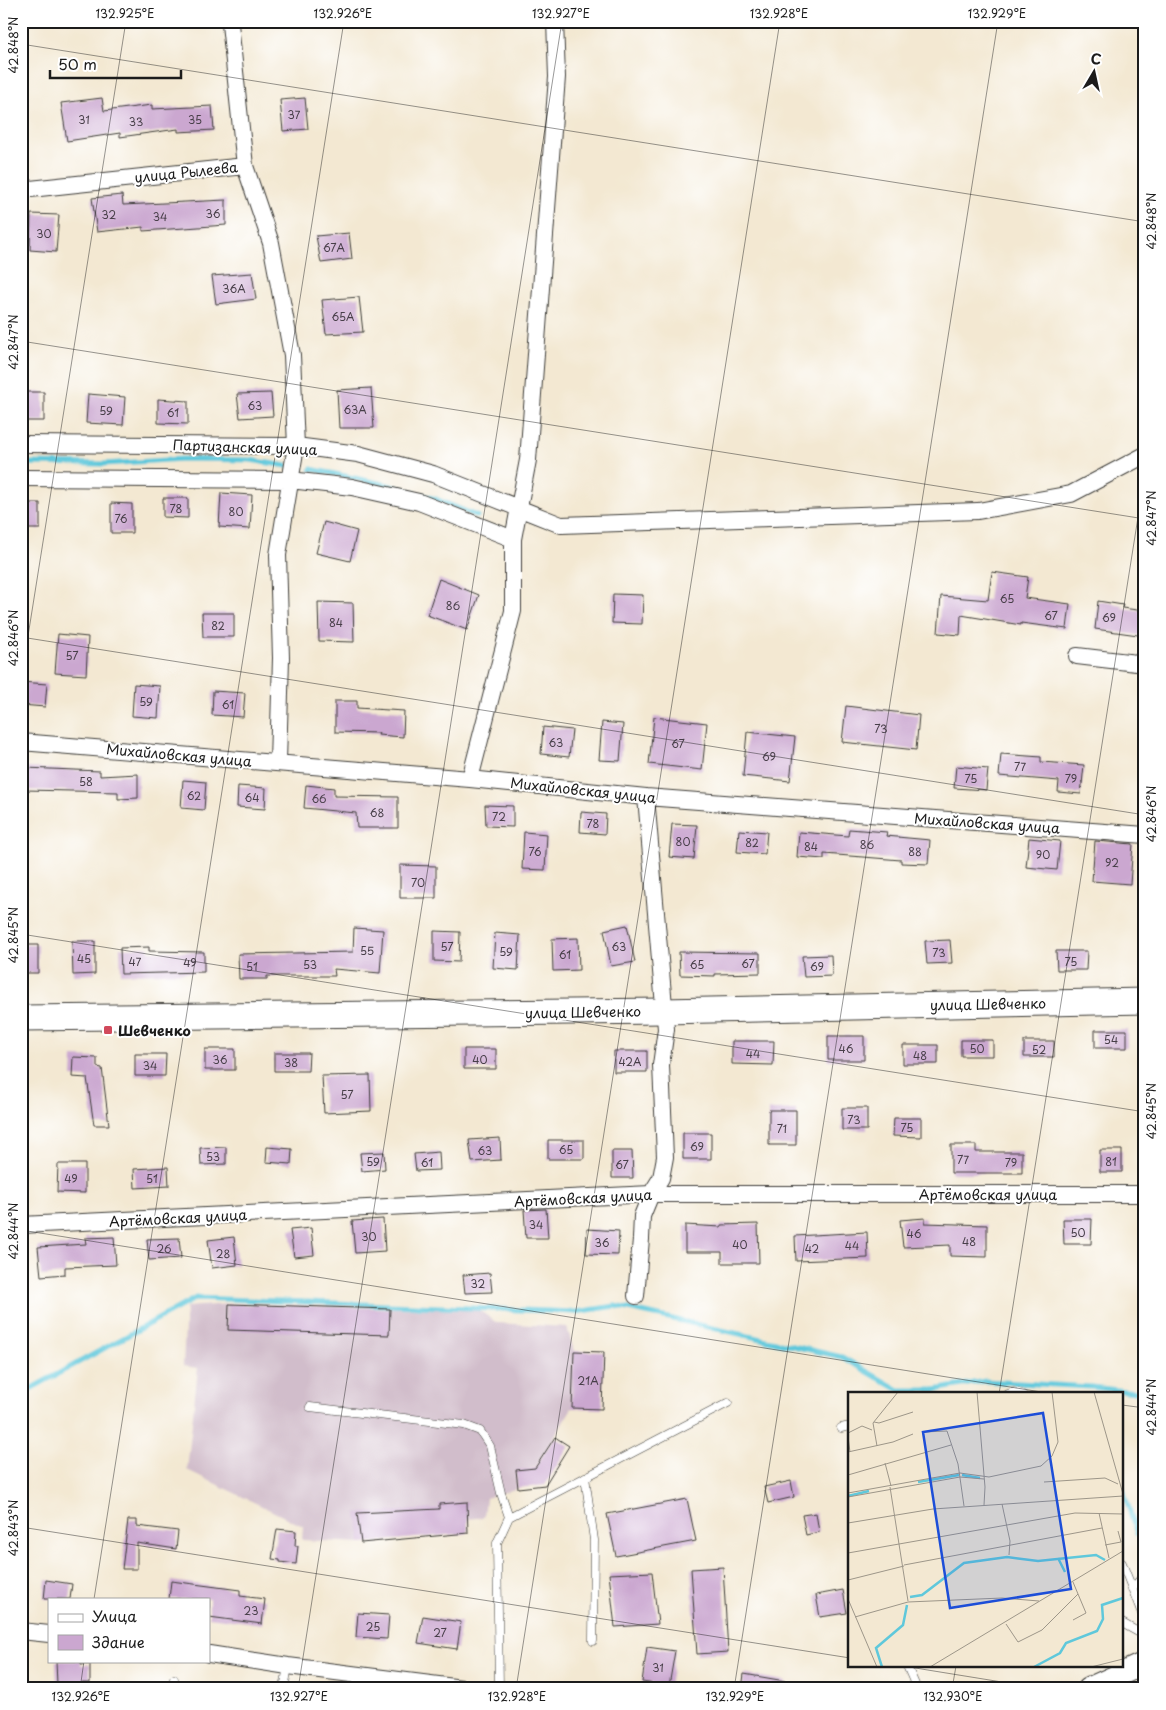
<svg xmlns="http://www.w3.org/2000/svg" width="1166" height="1710" font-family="'Playpen Sans',sans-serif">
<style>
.industrial{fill:#d1bdcb}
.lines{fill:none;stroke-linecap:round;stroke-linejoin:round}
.stream{stroke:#5fc8db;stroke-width:5}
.building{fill:#cba7d0}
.service-casing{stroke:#3c3b37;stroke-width:9}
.minor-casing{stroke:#3c3b37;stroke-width:18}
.secondary-casing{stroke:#3c3b37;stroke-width:24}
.primary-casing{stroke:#3c3b37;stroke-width:27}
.service{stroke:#fff;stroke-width:8}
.minor{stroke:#fff;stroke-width:16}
.secondary{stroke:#fff;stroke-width:22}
.primary{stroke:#fff;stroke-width:25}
.ticks{fill:none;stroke:#1c1c1c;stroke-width:1;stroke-opacity:0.45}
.poi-dot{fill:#d1495b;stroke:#fff;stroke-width:2}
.labels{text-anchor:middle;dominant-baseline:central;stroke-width:4;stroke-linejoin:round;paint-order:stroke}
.number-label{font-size:11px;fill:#483f49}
.street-label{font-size:14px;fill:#1c1c1c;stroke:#fff}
.poi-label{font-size:14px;font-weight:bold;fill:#1c1c1c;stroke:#fff;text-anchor:start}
.inset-river{fill:none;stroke:#5fc8db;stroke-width:2.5}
.inset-road{fill:none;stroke:#9d9689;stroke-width:1}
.view{fill:#1d4ed8;fill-opacity:0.15;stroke:#1d4ed8;stroke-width:2.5}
.inset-edge{fill:none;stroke:#1c1c1c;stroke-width:2.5}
.neatline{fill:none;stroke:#1c1c1c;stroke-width:2}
.ticks-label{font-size:12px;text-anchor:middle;fill:#1c1c1c}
</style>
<rect width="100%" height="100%" fill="#fff"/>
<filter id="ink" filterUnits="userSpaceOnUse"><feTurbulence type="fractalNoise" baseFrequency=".02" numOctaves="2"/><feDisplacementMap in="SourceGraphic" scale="10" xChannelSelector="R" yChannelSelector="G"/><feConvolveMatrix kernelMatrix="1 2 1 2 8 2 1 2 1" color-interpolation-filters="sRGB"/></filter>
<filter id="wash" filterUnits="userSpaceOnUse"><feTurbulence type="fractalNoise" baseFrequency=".0096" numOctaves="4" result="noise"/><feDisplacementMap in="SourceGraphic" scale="20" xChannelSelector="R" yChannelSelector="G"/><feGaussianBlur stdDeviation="1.12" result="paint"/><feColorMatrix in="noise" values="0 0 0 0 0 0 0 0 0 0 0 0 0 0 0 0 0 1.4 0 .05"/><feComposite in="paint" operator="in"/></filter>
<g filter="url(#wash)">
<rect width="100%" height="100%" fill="#f3e8d2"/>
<path class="industrial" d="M229,1304L479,1310L497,1323L567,1327L574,1351L572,1408L535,1467L516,1471L518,1488L486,1498L484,1517L468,1519V1533L361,1543L302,1540L303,1526L187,1470L198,1368L183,1366L186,1307Z"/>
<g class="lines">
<path class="stream" d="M21,463L104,464L183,459L250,460L287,466
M311,469L388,485L414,493
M422,495L436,499L477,516
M21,1394L196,1298L576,1312L615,1306L842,1357L899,1390H934L985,1381L1091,1387L1145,1393
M1122,1486L1137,1534"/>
</g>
<g id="blocks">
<path class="building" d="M102,98L104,111L152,105V109L212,106L214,130L178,132V129L120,137V133L67,141L61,103Z
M305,98L308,129L283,131L280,100Z
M122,195L123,205L226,200V225L143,231V227L97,232L92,198Z
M31,214L59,215L56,252L30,250Z
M349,233L352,259L321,263L316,236Z
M252,273L256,299L216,304L212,276Z
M359,297L363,332L326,334L322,300Z
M371,388L374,428H339L337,390Z
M21,392H44V421H21Z
M271,393L273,416L240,418L237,394Z
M88,394L125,397L123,425L86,423Z
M158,399L188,401V424L158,423Z
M221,493L252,495L250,529L219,527Z
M163,498H188V518L163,517Z
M21,503H40V529H21Z
M111,503L132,504V533H111Z
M324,522L357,531L350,561L316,553Z
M992,572L1028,577L1025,598L1070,604L1067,629L1021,623V625L961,615L960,635L938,633L941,596L988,600Z
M439,579L479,595L467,630L427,615Z
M613,594L643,595L642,624L612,623Z
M1098,601L1123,605L1122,608L1145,611V636L1095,629Z
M318,602L353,603L354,642L319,641Z
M202,613H234V637H203Z
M58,634L88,637L86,675L55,673Z
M21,682L47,684L45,707L21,705Z
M134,684L160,686L158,718L132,716Z
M213,691L245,693L243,717L212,715Z
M335,701H357V708L404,711L403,737L378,735L379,733L335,732Z
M846,706L919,715L916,750L842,742Z
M654,717L707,723L702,770L649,764Z
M602,722L623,724L620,761L599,760Z
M543,727L572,730L569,757L541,754Z
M747,732L795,737L790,781L743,776Z
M1001,754L1041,757V762L1084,765L1081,794L1058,792L1059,781L999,776Z
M956,766L988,769L986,790L954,788Z
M25,768L100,771V776L138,774V798L118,799V792L25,790Z
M183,780L206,782L204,810L181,808Z
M306,785L334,788V796L398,797V828H357L356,813L304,808Z
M238,786L266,788L265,809L237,807Z
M485,805L513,806V827L486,826Z
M581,812L606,814L605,834L580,832Z
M672,824L697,825L694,859L669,857Z
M849,829L887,832L886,836L930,840L928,864L901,863V860L824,854V859L797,857L799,832L848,836Z
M739,830L767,832L765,854L737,852Z
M524,832L547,834L545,870L522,869Z
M1029,838L1060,841L1057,870L1026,867Z
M1095,841L1133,844L1130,884L1092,881Z
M400,865L436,866V898H400Z
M627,925L635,962L611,966L604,930Z
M354,928L383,930L380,973L334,969L335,976H267V979H239L238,954L353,952Z
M434,931L460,932L459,962L434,961Z
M495,933L520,935L518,970L493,968Z
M578,938L579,970L553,971L552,939Z
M950,940L952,963L927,964L925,941Z
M72,941H95V974L73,975Z
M21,945H38V973H21Z
M149,947V951L204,952V972L121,974L120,948Z
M1056,951H1087L1086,970H1057Z
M679,952L760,953V973L715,974V976L680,975Z
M831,955L832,976L804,977L802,956Z
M1095,1030H1127V1048H1095Z
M828,1036H864V1060H828Z
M961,1040H993V1056H961Z
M732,1041H774L773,1065L732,1064Z
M1024,1041H1054V1057H1024Z
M903,1045H938V1064H903Z
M205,1049H235V1070H205Z
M464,1049H496V1069H464Z
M614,1051H647V1072H614Z
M274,1053H309L308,1071H274Z
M135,1054H166L165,1076H135Z
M73,1057L97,1058V1067L102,1068L109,1125H94L87,1078L72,1077Z
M370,1075L371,1111L324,1113L322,1076Z
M842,1108H867V1130H842Z
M769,1110H796V1145H769Z
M894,1118H921V1137L893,1136Z
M683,1133H711V1159H683Z
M500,1138L501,1160L472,1162L469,1140Z
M548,1140H584V1159H548Z
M951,1145H976V1152H1022V1173H951Z
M226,1147V1164L201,1165L200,1148Z
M267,1147L292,1149L291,1164L266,1162Z
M1100,1150H1122V1172H1100Z
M612,1151H632L633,1178H612Z
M384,1152L385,1169L362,1171L360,1153Z
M439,1152L440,1170L416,1171L414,1154Z
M58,1164H85V1193L57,1192Z
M168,1167L169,1186L135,1188L134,1169Z
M546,1209L548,1238H526L524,1210Z
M925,1218V1223L987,1225V1257L950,1256V1245L903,1247L900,1220Z
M383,1219L385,1251L355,1253L352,1221Z
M1063,1219H1092L1091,1244H1064Z
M758,1224L759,1263H722V1252H685V1225L721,1227V1225Z
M311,1228L314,1255L294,1257L290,1230Z
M587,1229L619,1231L618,1255L586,1254Z
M867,1232L868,1258L796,1261L795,1236Z
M114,1237L116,1265L65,1267V1274L41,1276L38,1247L86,1244L85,1238Z
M234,1237L237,1265L212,1268L208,1240Z
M179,1238L181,1258L149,1260L147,1239Z
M490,1273L492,1292L465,1293L463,1275Z
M229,1304L390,1309L389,1335L228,1330Z
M574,1351L604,1352L602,1409L572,1408Z
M555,1437L569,1446L545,1485L518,1488L516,1470L535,1468Z
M791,1481L794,1497L768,1503L764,1487Z
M687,1499L696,1541L616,1556L607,1514Z
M467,1502L468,1533L361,1543L357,1513L439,1509V1504Z
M816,1513L819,1532L806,1535L802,1515Z
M128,1520H137V1526L178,1531L176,1549L137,1543V1569H122Z
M277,1529L296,1531L295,1546H298L296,1564L280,1562V1560L272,1559Z
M723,1567L728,1652L697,1654L691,1569Z
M652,1572L658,1624L615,1627L609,1574Z
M46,1580L72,1584L70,1599H44Z
M171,1581L240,1590V1596L265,1599L262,1624L209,1617V1599H169Z
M843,1590L847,1613L820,1617L816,1595Z
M358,1613L389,1615L387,1639L356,1637Z
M423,1616L461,1622L457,1649L418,1643Z
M647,1647L675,1651L669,1686L642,1682Z
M56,1661H81V1665L90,1664V1683H82V1689H65V1684H57Z
M744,1674L785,1681L784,1689H742Z"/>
</g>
</g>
<g filter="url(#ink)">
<use href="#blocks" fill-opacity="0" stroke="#3c3b37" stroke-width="1"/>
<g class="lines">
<defs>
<path id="service" d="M1008,1394L1014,1392L1022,1394
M310,1407L464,1425L480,1431L490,1446L501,1493L509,1517
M841,1428L850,1426
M585,1477L594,1540L593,1641
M1122,1563L1145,1621
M1132,1589L1145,1574
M1122,1623L1145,1636
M907,1666L917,1689
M173,1689L174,1679
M284,1689L288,1666
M499,1689L497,1543L509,1517L728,1403"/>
<path id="minor" d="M228,21L230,24L245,166L271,243L292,355L296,446L278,555L281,658L278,762
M21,190L245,166
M21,444L296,446L358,454L433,474L561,525L978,511L1071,494L1145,455
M21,478L290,480L352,487L419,502L513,539
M1077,656L1145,664
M21,742L470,779L646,797L1145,835
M470,779L513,611V539L528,460L557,77L555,21
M21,1225L651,1194H1145
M636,1296L641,1239L642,1216L651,1194L661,1178L665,1157L661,1065L666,1029L646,797
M21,1631L49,1634
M209,1654L288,1666L470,1689"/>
<path id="secondary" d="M1088,1689L1145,1663"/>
<path id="primary" d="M21,1018L664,1011L1145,1001"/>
</defs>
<use href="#service" class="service-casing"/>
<use href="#minor" class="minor-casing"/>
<use href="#secondary" class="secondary-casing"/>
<use href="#primary" class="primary-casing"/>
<use href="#service" class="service"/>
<use href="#minor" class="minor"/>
<use href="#secondary" class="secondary"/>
<use href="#primary" class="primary"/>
</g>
</g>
<path class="ticks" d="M21,44L1145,222M21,341L1145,519M21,637L1145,815M21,680L126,21M21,934L1145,1112M21,1230L1054,1394M999,1394L1145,473M1122,1405L1145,1408M21,1527L850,1658M94,1599L344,21M903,1666L1045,1689M80,1689L84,1661M298,1689L562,21M516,1689L780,21M734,1689L998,21M952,1689L956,1666"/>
<rect class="poi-dot" x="103" y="1025" width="10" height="10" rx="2.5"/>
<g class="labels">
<g class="number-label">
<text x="294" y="114">37</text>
<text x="84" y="119">31</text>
<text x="195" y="119">35</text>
<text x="136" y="121">33</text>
<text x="213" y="213">36</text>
<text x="109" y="214">32</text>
<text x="160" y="216">34</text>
<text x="44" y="233">30</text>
<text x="334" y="247">67А</text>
<text x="234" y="288">36А</text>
<text x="343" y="316">65А</text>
<text x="255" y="405">63</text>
<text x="355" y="409">63А</text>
<text x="106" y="410">59</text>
<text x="173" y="412">61</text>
<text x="176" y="508">78</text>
<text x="236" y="511">80</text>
<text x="121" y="518">76</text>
<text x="1007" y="598">65</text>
<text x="453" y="605">86</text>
<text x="1051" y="615">67</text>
<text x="1109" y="617">69</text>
<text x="336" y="622">84</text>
<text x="218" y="625">82</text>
<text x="72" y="655">57</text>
<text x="146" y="701">59</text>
<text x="228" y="704">61</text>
<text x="881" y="728">73</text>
<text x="556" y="742">63</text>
<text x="678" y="743">67</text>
<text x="769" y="756">69</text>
<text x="1020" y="766">77</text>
<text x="971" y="778">75</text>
<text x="1071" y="778">79</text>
<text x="86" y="781">58</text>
<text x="194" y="795">62</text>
<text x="252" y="797">64</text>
<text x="319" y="798">66</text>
<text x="377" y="812">68</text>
<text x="499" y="816">72</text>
<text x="593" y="823">78</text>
<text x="683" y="841">80</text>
<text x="752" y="842">82</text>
<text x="867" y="844">86</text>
<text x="811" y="846">84</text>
<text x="535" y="851">76</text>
<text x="915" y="851">88</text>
<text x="1043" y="854">90</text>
<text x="1112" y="862">92</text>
<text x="418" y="882">70</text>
<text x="447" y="946">57</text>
<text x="619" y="946">63</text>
<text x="367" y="950">55</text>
<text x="506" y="951">59</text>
<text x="939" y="952">73</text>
<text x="565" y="954">61</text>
<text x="84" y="958">45</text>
<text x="135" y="961">47</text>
<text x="1071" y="961">75</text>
<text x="190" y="962">49</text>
<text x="748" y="963">67</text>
<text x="310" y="964">53</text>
<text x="697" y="964">65</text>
<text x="252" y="966">51</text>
<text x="817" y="966">69</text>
<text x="1111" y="1039">54</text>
<text x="846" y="1048">46</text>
<text x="977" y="1048">50</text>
<text x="1039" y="1049">52</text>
<text x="753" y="1053">44</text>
<text x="920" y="1055">48</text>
<text x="220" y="1059">36</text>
<text x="480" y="1059">40</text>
<text x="630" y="1061">42А</text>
<text x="291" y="1062">38</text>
<text x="150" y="1065">34</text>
<text x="347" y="1094">57</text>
<text x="854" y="1119">73</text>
<text x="907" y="1127">75</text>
<text x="782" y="1128">71</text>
<text x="697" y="1146">69</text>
<text x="566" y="1149">65</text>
<text x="485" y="1150">63</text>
<text x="213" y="1156">53</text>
<text x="963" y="1159">77</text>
<text x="373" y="1161">59</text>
<text x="1111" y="1161">81</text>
<text x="427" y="1162">61</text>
<text x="1011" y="1162">79</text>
<text x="622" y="1164">67</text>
<text x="71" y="1178">49</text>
<text x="152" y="1178">51</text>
<text x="536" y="1224">34</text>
<text x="1078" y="1232">50</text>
<text x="914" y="1233">46</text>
<text x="369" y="1236">30</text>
<text x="969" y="1241">48</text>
<text x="602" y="1242">36</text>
<text x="740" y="1244">40</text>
<text x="852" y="1245">44</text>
<text x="164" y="1248">26</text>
<text x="812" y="1248">42</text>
<text x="223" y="1253">28</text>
<text x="478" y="1283">32</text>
<text x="588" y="1380">21А</text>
<text x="251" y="1610">23</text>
<text x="373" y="1626">25</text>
<text x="440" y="1632">27</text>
<text x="658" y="1667">31</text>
</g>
<g class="street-label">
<text transform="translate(186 172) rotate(-6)">улица Рылеева</text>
<text transform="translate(245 447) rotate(2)">Партизанская улица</text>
<text transform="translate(179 755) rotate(5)">Михайловская улица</text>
<text transform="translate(583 790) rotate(6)">Михайловская улица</text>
<text transform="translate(987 823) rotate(4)">Михайловская улица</text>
<text transform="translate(988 1004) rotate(-1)">улица Шевченко</text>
<text transform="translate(583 1012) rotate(-1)">улица Шевченко</text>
<text x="988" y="1194">Артёмовская улица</text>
<text transform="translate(583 1198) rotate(-3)">Артёмовская улица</text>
<text transform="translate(178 1218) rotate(-3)">Артёмовская улица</text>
</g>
<g class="poi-label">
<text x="118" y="1030">Шевченко</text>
</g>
</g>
<g transform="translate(848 1392)">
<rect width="275" height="275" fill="#f3e8d2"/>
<path class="inset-river" d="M114,83L132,86M70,90L111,83M0,104L21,99M210,166L217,180M62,205L74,203L116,171L159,165L190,169L248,163L257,168M34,275L28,256L55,233L59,213M186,275L212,261L218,251L249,239L255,227L254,213L275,206"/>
<path class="inset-road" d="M129,0L137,95L136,113M246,0L275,102M26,30L31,31L65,20M75,40L99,39L110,72L116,114M0,41L14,34L24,38M0,45L2,60M29,54L25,31L50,0M0,60L45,50L65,42M37,71L43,94M0,83L103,53M196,90L257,86L270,92M42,95L60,209M0,101L112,81L141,85L193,74L204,64L210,50L204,0M0,105L112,85L136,87M154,112L162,149L161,163M251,121L261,166M0,131L85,117L275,104M257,153L273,150L270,139M0,161L227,121L275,122M56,173L254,136M0,188L56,174M0,207L29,275M7,225L60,210L154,206L191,209M225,228L238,221L230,202M158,232L170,250L194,238L230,202L225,190M82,275L275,159M243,275L275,267"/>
<path class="view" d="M195,21L223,197L102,216L75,40Z"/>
<rect width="275" height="275" class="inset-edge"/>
</g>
<rect width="1166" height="1710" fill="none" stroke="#fff" stroke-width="55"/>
<rect x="48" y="1598" width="162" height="65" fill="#ffffff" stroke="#a4a4a4"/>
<rect x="58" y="1614" width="25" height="8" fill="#ffffff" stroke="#a4a4a4"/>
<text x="92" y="1622" font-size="15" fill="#1c1c1c">Улица</text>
<rect x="58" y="1635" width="25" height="15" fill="#cba7d0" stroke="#a4a4a4"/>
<text x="92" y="1648" font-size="15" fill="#1c1c1c">Здание</text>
<g transform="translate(1094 72) rotate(9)" stroke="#ffffff" stroke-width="4" paint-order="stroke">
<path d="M0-4L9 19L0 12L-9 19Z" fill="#1c1c1c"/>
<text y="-8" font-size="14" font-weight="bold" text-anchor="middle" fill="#1c1c1c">С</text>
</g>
<path d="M50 70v8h131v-8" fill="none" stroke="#1c1c1c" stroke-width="2.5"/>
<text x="58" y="70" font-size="15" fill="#1c1c1c" stroke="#ffffff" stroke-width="4" paint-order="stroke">50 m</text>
<rect x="28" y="28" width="1110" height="1654" class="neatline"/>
<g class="ticks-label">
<text x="125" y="18">132.925°E</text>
<text x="343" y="18">132.926°E</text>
<text x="561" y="18">132.927°E</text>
<text x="779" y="18">132.928°E</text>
<text x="997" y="18">132.929°E</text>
<text transform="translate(14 45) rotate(-90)" y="4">42.848°N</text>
<text transform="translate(1152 221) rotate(-90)" y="4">42.848°N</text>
<text transform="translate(14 342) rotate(-90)" y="4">42.847°N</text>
<text transform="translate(1152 518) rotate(-90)" y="4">42.847°N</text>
<text transform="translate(14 638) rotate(-90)" y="4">42.846°N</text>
<text transform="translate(1152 814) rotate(-90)" y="4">42.846°N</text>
<text transform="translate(14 935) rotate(-90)" y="4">42.845°N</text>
<text transform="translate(1152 1111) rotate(-90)" y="4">42.845°N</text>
<text transform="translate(14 1231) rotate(-90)" y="4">42.844°N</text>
<text transform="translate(1152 1407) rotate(-90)" y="4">42.844°N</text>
<text transform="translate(14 1528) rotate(-90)" y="4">42.843°N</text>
<text x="81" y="1701">132.926°E</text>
<text x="299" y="1701">132.927°E</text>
<text x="517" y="1701">132.928°E</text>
<text x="735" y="1701">132.929°E</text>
<text x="953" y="1701">132.930°E</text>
</g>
</svg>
